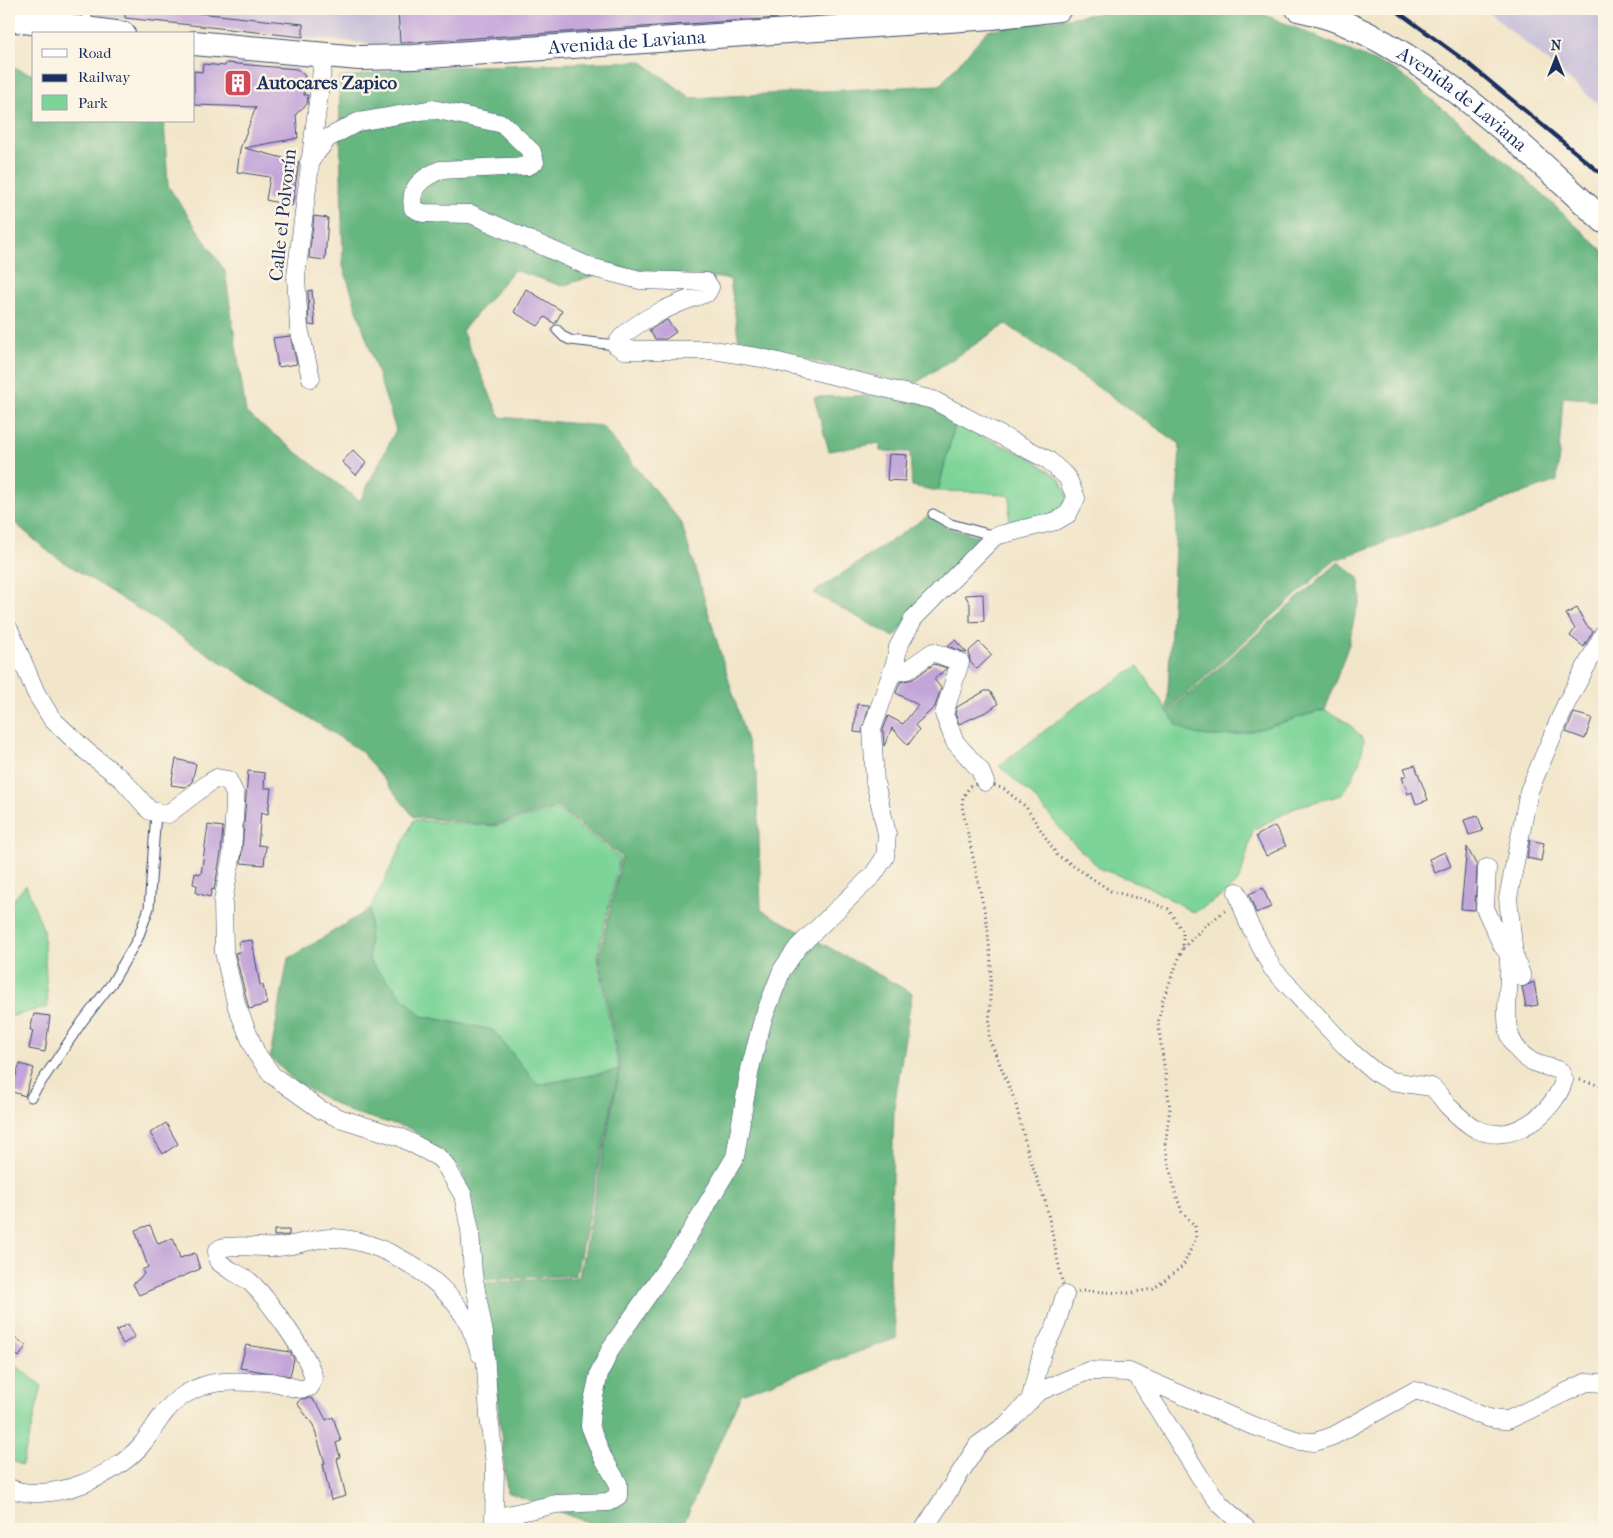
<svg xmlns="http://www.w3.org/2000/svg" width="1613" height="1538" font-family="'IM FELL French Canon',serif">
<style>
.industrial{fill:#c7c0d9}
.green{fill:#7dd498;stroke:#4c827b}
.forest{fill:#66b680;stroke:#40726f}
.building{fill:#c2a5d9}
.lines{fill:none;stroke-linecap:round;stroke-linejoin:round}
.lane-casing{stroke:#3b4a6e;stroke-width:11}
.street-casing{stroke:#3b4a6e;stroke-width:19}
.secondary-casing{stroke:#3b4a6e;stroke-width:26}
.path{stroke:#3b4a6e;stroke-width:3;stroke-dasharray:1 4;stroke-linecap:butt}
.lane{stroke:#fff;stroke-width:9}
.street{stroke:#fff;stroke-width:18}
.secondary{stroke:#fff;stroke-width:24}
.rail{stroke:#1b2f5e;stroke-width:4}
.labels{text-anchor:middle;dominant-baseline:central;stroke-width:5;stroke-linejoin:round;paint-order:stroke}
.street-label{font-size:19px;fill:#1b2f5e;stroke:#fcf5e5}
.poi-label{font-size:19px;font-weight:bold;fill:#1b2f5e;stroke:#fcf5e5;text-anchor:start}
</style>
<rect width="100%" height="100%" fill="#fcf5e5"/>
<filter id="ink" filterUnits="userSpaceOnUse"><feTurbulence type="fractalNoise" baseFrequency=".02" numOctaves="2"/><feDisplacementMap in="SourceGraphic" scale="10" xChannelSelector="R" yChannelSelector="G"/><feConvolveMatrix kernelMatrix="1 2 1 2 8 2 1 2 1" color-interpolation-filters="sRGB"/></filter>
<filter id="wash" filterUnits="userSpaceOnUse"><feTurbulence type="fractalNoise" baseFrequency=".0096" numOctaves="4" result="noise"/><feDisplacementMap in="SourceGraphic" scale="20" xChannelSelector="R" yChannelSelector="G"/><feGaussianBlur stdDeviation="1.12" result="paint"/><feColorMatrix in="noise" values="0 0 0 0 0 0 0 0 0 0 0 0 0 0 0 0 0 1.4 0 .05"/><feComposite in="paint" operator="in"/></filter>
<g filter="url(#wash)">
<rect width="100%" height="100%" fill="#f2e6ca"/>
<path class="industrial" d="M86,9H932L381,45L99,16Z
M1485,9H1604V109Z"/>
<path class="green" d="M956,419L980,436L1030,457L1060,479L1069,500L1055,515L1009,527L1010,496L984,492L938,491Z
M1138,666L1177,725L1233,735L1325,710L1348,723L1364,739C1362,761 1354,777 1342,795L1299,806L1253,830L1240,879L1225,894L1194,913L1147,886L1101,869L1071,841L1032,795L999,766L1078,705Z
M557,809L620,858L597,958L619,1070L537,1085L493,1030L421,1016L369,961L370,909L414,820L495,826Z
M26,885L43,929L48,1007L9,1017L10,904Z
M9,1360L42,1386L22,1465L9,1460Z"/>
<path class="forest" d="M1251,9L1395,70L1499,154L1604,252V400L1563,397L1557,481L1335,560L1167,711L1180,444L1006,324L913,385L739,343L730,279L617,268L562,286L514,270L462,331L500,417L602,426L681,522L757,774L761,910L912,993L894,1108L889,1279L897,1338L741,1394L681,1529H605L507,1492L485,1283L579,1277L620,1068L599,958L622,857L557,807L493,825L414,817L361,751L50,553L9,518V66L34,75V121H164L168,186L225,271L246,413L360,501L396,430L343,266L339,78L414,68L641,61L691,98L940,85L988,30L1113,11Z
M892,395L927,404L956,419L938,491L912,486L910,452L880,451V443L829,451L814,397Z
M928,516L951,529L984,537L894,637L813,593Z
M1339,562L1359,578L1361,598L1355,614L1349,644L1325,710C1288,718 1209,755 1177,724C1173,721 1171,716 1168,712Z
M370,909L369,962L421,1016L493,1030L538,1085L619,1070L576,1275L486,1280L462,1171L411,1129L350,1112L295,1082L270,1057L288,959Z"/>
<g id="blocks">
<path class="building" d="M125,9H161L303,24V37L125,18Z
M398,9H778V18L400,43Z
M226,63L297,69L305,76L304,95H308L307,104L296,114L298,138L244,148L299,162L292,206L266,200L270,177L237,172L240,149L256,107L194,105V71L202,72L203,64L225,66Z
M314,216L328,218L325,260L309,258Z
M526,289L562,311L555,324L545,317L538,326L514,312Z
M312,290L315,326L309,325L308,291Z
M667,320L676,332L666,339H655L649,330Z
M290,336L297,364L278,367L273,338Z
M353,450L366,463L356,475L342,462Z
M889,454L907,455L905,481L887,480Z
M983,594L984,621L970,622V604L965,595Z
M1577,608L1586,625L1593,631L1584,647L1570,636L1575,629L1566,614Z
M955,640L967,653L947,646Z
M979,642L992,655L977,669L970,662L969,651Z
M934,664L947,668L934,679L941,688L935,707L915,725L919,730L908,745L892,728L884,746L883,730L888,716L903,724L918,705L896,693L900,682L913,679Z
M985,691H990L998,704L988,711L959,724L955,714L957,707Z
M857,704L869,705L862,733L854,732Z
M1574,713L1592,718L1585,739L1566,732Z
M176,759L196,764L192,782L185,787L171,785Z
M1415,765L1428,800L1416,804L1412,792L1408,794L1402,777L1407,775L1404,768Z
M248,771L265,773L264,788H271L268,814L261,812L258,845L266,846L264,865L241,863Z
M1478,816L1483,831L1469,835L1464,820Z
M208,825L223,827L221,853L214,890L212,889L210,897L196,893L197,885L193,884L195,873L201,874Z
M1275,826L1286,846L1266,856L1256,836Z
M1530,840L1544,843L1541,861L1527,858Z
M1467,847L1477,866L1475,910L1461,909Z
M1445,852L1451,866L1435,873L1429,859Z
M1263,888L1271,907L1256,913L1249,894Z
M252,940L260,985H263L267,1004L249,1009L235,953L240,952L238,942Z
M1534,982L1538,1005L1526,1007L1522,987Z
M34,1014L50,1016L45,1052L29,1049L33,1030H30Z
M20,1064L34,1068L25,1096L10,1091Z
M166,1123L178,1144L163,1154L150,1133Z
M150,1225L158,1244L173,1238L180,1258L195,1253L200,1269L139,1295L133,1284L144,1274L142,1270L148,1267L135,1230Z
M274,1230H289V1235L274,1236Z
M128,1324L135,1337L123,1344L116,1331Z
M9,1332L26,1346L19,1357L9,1347Z
M246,1345L290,1352L294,1359L290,1376L240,1368Z
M311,1398L320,1408L326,1420L333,1417L341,1441L336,1443L340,1457L337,1459L346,1496L331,1500L323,1464L325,1463L313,1425L297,1403L301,1399Z"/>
</g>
</g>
<g filter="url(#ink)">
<use href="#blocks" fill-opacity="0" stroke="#3b4a6e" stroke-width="1"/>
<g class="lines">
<defs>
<path id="lane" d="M85,29L88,9
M557,330L564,337L570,340L616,345
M933,514L951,524L995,536
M31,1097L82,1022L112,983L138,938L149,908L156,813"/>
<path id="street" d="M62,26L64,9
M309,162L328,138L358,122L433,109L503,124L532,152L535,162L528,166L440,170C422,178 409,187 413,208L423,213L471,214L590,267L640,280L706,282L710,287L707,293C682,301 629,322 616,345L624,350H713L762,358L933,400L1048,460L1067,477L1076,498L1068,514L1056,521L995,536L914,618L898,647L896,660L872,729L875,782L887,834L885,857L873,875L798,947L782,970L763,1019L750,1069L735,1157L684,1243L611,1348L599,1374L591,1410L590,1426L602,1456L618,1483V1496L608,1502L556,1504L494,1518
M311,378L299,328L296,276L324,54
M9,629L36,693L52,719L86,751L123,780L150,811L168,814L210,782L217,778L228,780L235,794V803L232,854L223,901L224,952L237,1007L256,1053L272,1075L321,1110L339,1118L400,1137L438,1157L444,1163L463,1195L470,1230L473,1274L484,1333L489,1417L495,1465L494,1528
M892,673L907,670L933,652L960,662L944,714L955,742L980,770L985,782
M1487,868L1485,908L1502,945L1508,953L1514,955
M1237,892L1248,922L1272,968L1349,1050L1375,1072L1391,1081L1431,1087C1439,1092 1442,1100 1449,1107C1456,1114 1467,1124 1476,1129C1512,1146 1554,1113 1564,1080L1560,1071C1551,1067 1540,1066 1531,1061C1490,1036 1515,989 1508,953
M1522,977L1514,955L1508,898L1529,791L1566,704L1604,633
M1138,1377L1202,1480L1220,1504L1247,1529
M1030,1401L1042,1353L1056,1325L1065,1295
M9,1488C49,1505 117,1476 143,1443C155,1428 162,1411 178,1399C201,1382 223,1380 250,1382C259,1382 268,1381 277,1383C288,1385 298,1392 310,1387C312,1383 313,1380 313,1376C309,1356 266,1296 250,1282C240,1274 227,1270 218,1261L217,1251L221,1248C237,1244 260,1248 278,1247C297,1246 315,1237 334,1238C381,1240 440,1276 464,1316C471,1327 476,1341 480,1354
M924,1529L978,1445L1006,1425L1038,1392L1088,1371L1129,1372L1251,1425L1299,1441L1315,1442L1333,1436L1414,1391C1448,1393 1476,1422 1508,1420L1587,1382L1604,1383"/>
<g id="secondary">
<path id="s1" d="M1298,9C1409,31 1522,147 1604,221"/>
<path d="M9,19L123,34"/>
<path id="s2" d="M194,43L359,58L413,57L992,17L1059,9"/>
</g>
</defs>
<use href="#lane" class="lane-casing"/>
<use href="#street" class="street-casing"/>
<use href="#secondary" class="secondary-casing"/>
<path class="path" d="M985,782L1004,789L1026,807L1057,855L1111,891L1145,900L1168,909L1183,932V948L1163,999L1158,1023L1170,1108L1165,1146L1175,1192L1182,1212L1195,1226L1196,1238L1183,1266L1153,1289L1128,1293L1082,1291L1065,1295L1046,1204L1028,1153L1015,1101L989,1038L991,963L987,923L962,806L963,797L970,786Z
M1183,948L1204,927L1227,909
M1580,1080L1601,1086L1604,1089"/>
<use href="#lane" class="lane"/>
<use href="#street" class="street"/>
<use href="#secondary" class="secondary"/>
<path class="rail" d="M1394,9L1464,60L1604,176"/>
</g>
</g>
<defs>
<symbol id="building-square" viewBox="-11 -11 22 22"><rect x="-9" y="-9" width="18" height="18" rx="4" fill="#d1495b" stroke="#fcf5e5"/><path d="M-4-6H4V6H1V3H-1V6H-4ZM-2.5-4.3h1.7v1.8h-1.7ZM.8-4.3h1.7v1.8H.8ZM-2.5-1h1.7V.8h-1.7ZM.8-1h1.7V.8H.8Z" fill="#fff"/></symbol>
</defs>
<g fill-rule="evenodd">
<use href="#building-square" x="222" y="67" width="32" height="32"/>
</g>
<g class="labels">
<g class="street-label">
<text stroke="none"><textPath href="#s2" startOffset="434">Avenida de Laviana</textPath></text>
<text stroke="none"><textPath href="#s1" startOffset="189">Avenida de Laviana</textPath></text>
<text transform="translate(283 215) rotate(-84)">Calle el Polvorín</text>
</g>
<g class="poi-label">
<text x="257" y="83">Autocares Zapico</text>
</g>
</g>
<rect width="1613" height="1538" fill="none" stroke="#fcf5e5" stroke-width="30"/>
<rect x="32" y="32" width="162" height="90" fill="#fcf5e5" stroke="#a2a6af"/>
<rect x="42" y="49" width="25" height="8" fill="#ffffff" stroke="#a2a6af"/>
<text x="78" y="58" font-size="15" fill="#1b2f5e">Road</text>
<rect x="42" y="74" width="25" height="8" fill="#1b2f5e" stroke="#a2a6af"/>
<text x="78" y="82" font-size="15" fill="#1b2f5e">Railway</text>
<rect x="42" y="95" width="25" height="15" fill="#7dd498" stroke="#a2a6af"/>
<text x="78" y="108" font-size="15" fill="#1b2f5e">Park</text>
<g transform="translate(1556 58)" stroke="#fcf5e5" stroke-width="4" paint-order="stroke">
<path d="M0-4L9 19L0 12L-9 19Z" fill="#1b2f5e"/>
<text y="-8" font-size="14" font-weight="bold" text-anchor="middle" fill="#1b2f5e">N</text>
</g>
</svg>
